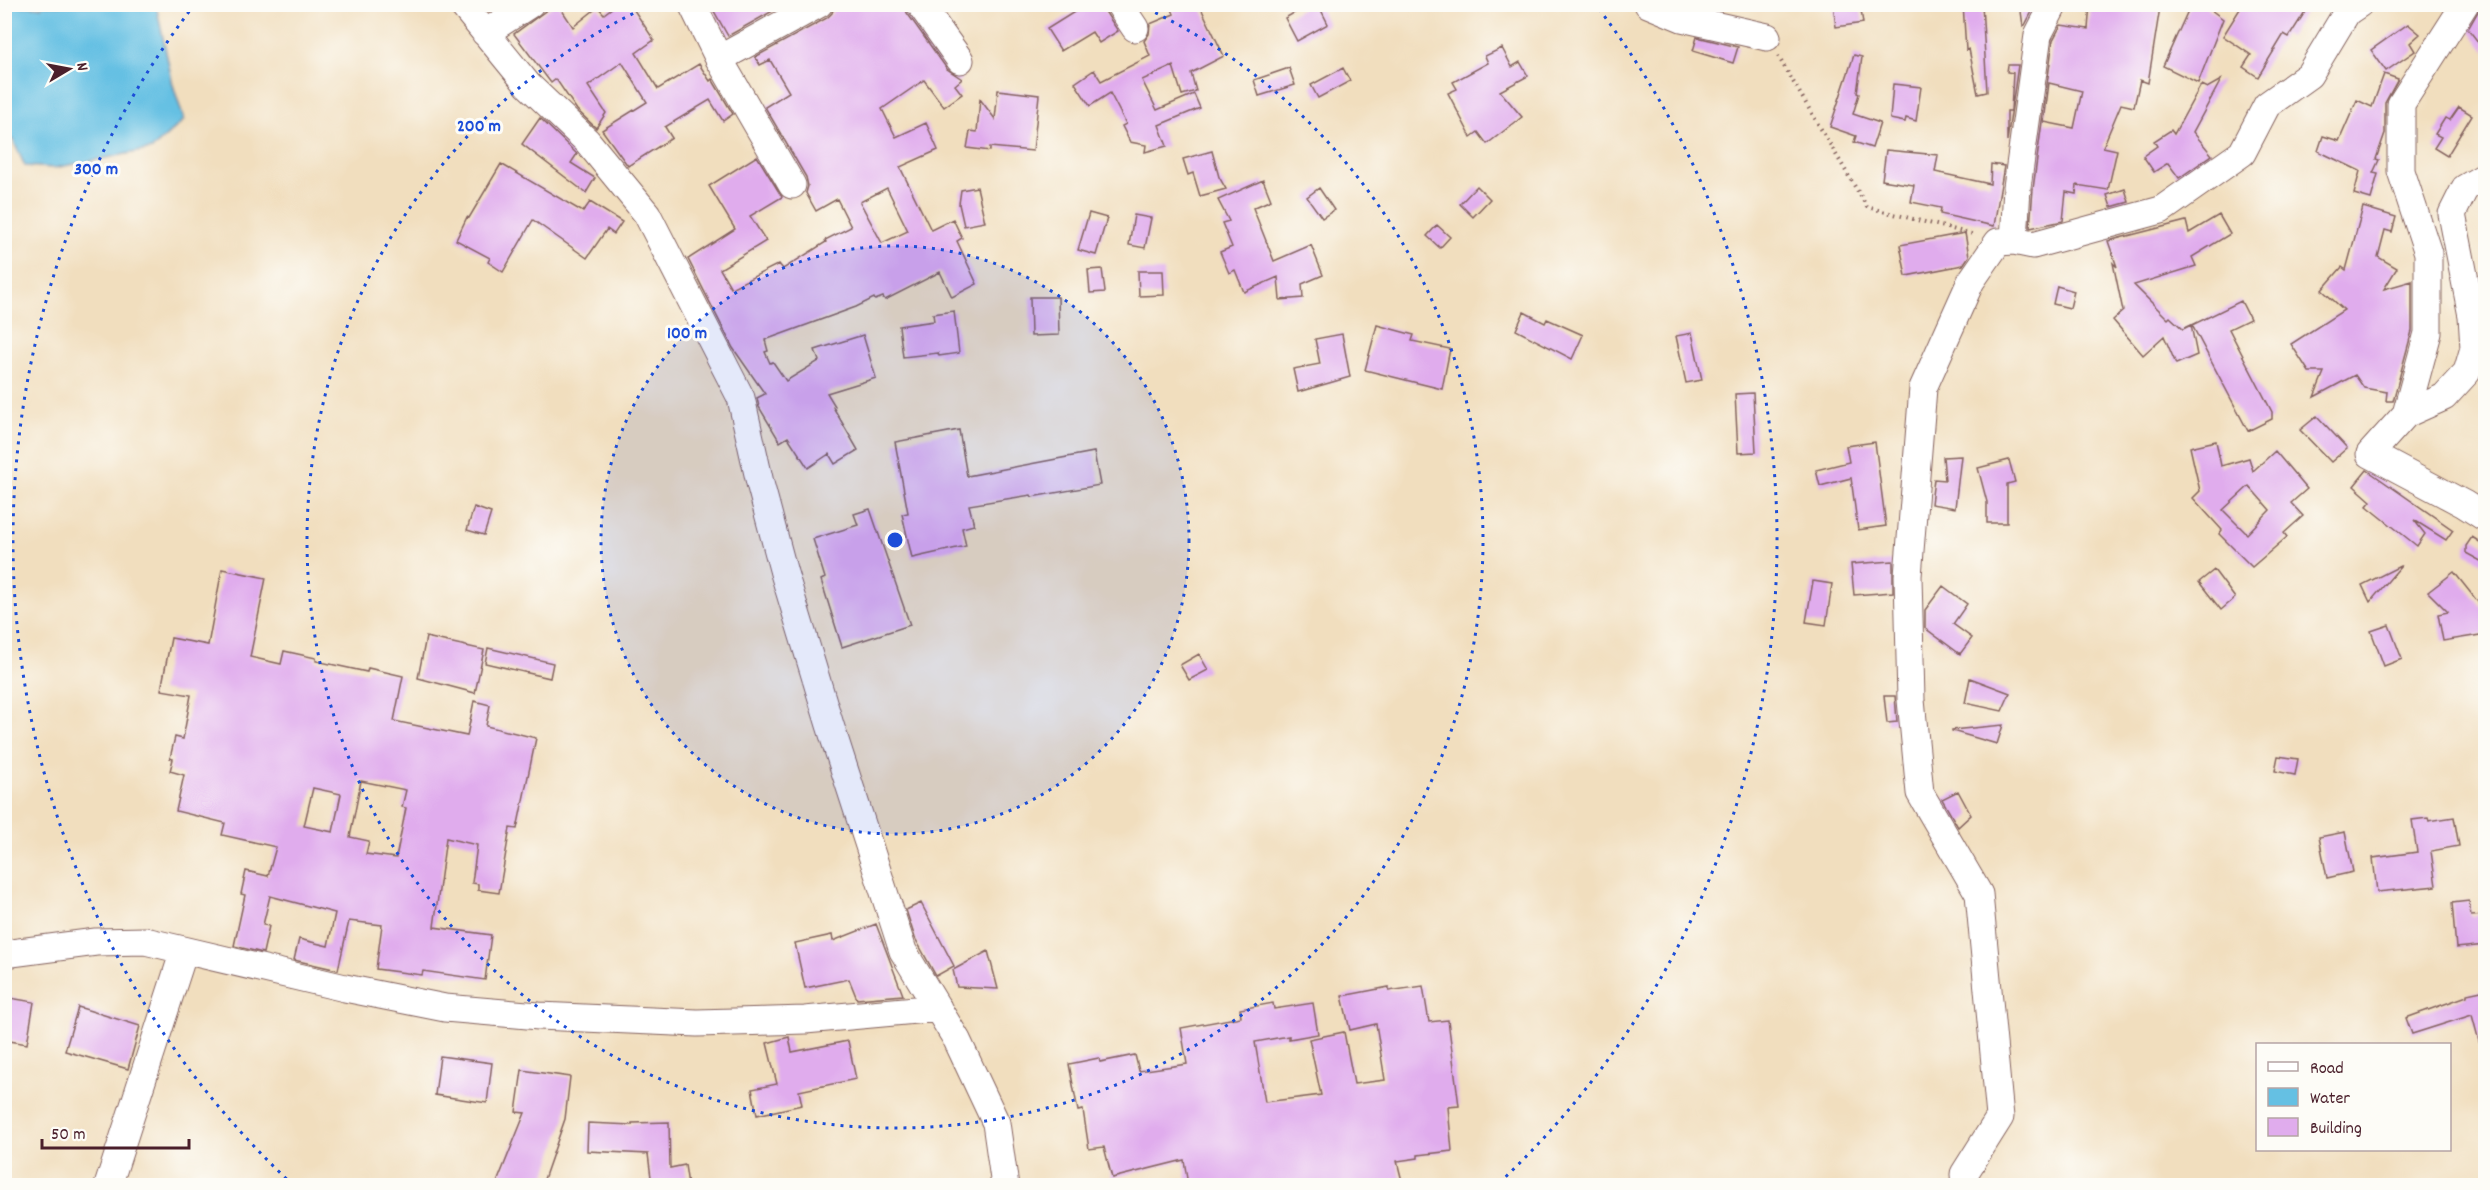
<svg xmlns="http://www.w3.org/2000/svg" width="2490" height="1190" font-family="Dekko,sans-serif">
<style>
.water{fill:#65c0e3;stroke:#587087;stroke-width:1.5}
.building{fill:#e0aced;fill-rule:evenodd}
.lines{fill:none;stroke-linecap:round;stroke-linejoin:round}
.minor-casing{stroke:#84625e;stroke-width:29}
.path{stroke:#84625e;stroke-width:4;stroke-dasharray:1.5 4.5;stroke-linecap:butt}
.minor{stroke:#fff;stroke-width:27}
.ring{fill:none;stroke:#1d4ed8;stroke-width:3;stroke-dasharray:3 6}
.centre{fill:#1d4ed8;stroke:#fdfcf7;stroke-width:3}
.ring-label{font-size:18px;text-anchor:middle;font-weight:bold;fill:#1d4ed8;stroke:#fdfcf7;stroke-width:6;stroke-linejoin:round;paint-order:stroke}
</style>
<rect width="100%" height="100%" fill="#fdfcf7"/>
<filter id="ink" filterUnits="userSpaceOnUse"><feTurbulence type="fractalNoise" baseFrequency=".0167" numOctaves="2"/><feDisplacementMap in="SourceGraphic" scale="12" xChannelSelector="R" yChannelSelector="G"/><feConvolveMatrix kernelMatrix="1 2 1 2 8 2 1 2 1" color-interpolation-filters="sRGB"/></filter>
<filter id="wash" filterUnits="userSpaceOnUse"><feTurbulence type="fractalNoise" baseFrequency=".008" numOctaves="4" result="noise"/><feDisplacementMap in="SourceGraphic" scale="24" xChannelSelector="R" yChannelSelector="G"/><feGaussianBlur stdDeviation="1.35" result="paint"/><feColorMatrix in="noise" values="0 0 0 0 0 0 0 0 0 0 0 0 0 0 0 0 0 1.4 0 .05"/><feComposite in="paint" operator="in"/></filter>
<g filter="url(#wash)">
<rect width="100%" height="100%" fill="#f1debe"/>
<path class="water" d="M44,5H156L173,85L184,120L152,149L54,168L25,166L13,140L5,136V5L41,7Z"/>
<g id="blocks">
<path class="building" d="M555,4H558L573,27L598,7L604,14L617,4H630L654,40L636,53L658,89L699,64L710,81L712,79L733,114L723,121L710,100L665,127L672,138L628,166L602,130L647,102L622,62L588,86L606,113L596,128L577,110L556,79L551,83L514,34Z
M710,4H785L728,36Z
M835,4H904L907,13L947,69L962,79L955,85L962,94L944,107L924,80L882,109L896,137L926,123L938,150L900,167L931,230L953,219L962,238L957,241L977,284L952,297L940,272L885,300L883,297L875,300L874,298L856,307L765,340L768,351L765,352L770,363L773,362L786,381L819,361L815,350L863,335L876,378L827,393L835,406L833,407L858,450L835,464L829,454L808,468L788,437L780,442L759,407L757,398L765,394L733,348L688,259L735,229L709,186L757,156L782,197L750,216L766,241L720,269L731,288L779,264L783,269L826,242L825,240L851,227L837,199L816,211L806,193L808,186L806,177L765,107L789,92L770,60L760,65L755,57L827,18L832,13ZM887,188L908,231L882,243L860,202Z
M1087,4H1103L1106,13L1118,31L1099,43L1092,32L1061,51L1047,29Z
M1170,4H1199L1224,56L1191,73L1196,91L1182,95L1173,66L1142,80L1157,110L1194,94L1200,108L1159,125L1167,146L1145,152L1146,145L1130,142L1122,126L1126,124L1110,93L1090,106L1075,83L1094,70L1101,81L1150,56L1144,41L1149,34L1150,24L1174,14Z
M1310,4H1318L1328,24L1297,41L1285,18Z
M1833,4H1860L1863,23L1836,27Z
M1963,4H1982L1987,92L1978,94L1969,49L1966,50Z
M2020,4H2036L2025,25L2023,26Z
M2090,4H2157L2160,7L2148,83L2140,80L2134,107L2121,104L2103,147L2117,150L2108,190L2077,185L2076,194L2066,192L2063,221L2030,228L2033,189L2053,40L2061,25L2088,29ZM2049,83L2082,91L2074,128L2044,122Z
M2191,4H2203L2223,19L2198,83L2163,66Z
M2243,4H2310L2289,37L2284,34L2258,77L2243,67L2251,55L2223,36Z
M2480,8L2486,10V52L2468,29Z
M2408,24L2420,34L2410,43L2415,51L2386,71L2371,50Z
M1697,37L1738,47L1733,63L1693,51Z
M1502,48L1512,67L1520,62L1528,76L1500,91L1522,117L1487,144L1478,132L1471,137L1448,93L1457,89L1453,82L1488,63L1485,56Z
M1854,55L1862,57L1857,93L1859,94L1853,114L1880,123L1872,148L1854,142L1856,136L1830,127Z
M2008,65H2018L2007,141V111H2011L2013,73L2007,72Z
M1289,68L1295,85L1259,96L1254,80Z
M1343,68L1350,81L1318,98L1311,85Z
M2384,74L2398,79L2385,103V133L2376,159L2379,160L2373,173L2378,174L2371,199L2354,194L2360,171L2318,151L2323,136L2339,141L2357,100L2372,107Z
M2221,80L2193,132L2212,155L2179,178L2168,163L2154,172L2143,156L2157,146L2154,141L2171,130L2174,134L2201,85L2207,88Z
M1893,84L1921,87L1916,121L1906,118L1905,122L1890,119Z
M998,90L1039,95L1033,151L990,147V151L967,148L970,131L977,132L980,99L995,119Z
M2459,107L2472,115L2447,156L2434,148L2441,137L2435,134L2445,118L2450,120Z
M540,118L577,154L571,163L595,178L586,193L522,144Z
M1886,150L1938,155L1935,172L1990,184L1991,164L2004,166L1994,226L1940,214L1941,208L1911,202L1914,185L1882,180Z
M1212,151L1219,177L1226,189L1200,196L1193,173L1188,175L1183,159Z
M501,164L583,212L590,202L622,222L614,234L607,229L587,258L533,220L503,272L488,262L490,258L456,240L467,217L469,218Z
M1263,180L1271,200L1253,208L1274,261L1311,245L1323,275L1302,284L1303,298L1280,300L1278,277L1244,292L1235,270L1229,273L1220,252L1232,247L1222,223L1229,221L1218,200Z
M1477,186L1490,199L1473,217L1460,204Z
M977,187L985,222L964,226L959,204L961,190Z
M1319,188L1334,210L1322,218L1307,197Z
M2125,189L2129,202L2111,207L2107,195Z
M2363,207L2396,217L2392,232L2385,230L2378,257L2397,268L2384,289L2412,281V331L2393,401H2386L2387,392L2364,388L2355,375L2314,397L2324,372H2309L2291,344L2344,310L2322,290L2342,267L2346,270Z
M1089,213L1107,218L1096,255L1078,250Z
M1134,215L1151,218L1145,248L1129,245Z
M2219,215L2230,234L2192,257L2196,266L2134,285L2168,319L2170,317L2183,329L2191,325L2197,355L2176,364L2164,336L2143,355L2113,320L2123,311L2113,263L2117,267L2108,241L2186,221L2189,233Z
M1437,225L1450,237L1440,248L1427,236Z
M1965,233L1969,256L1963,265L1906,276L1900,245Z
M1102,269L1105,292L1090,293L1088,270Z
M1138,271H1163L1164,295L1139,296Z
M2057,286L2074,291L2070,308L2053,304Z
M1030,297H1058L1059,335L1031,336Z
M2241,301L2250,319L2229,329L2272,412V419L2248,431L2192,325Z
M954,311L959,353L939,356L938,353L903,357L899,326L934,321L933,314Z
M1524,312L1545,323L1547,319L1583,335L1572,359L1516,330Z
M1377,325L1414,335L1412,341L1450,349L1442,389L1365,370Z
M1692,333L1702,380L1686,383L1676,336Z
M1342,334L1350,377L1298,392L1293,369L1320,364L1315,339Z
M1753,393L1756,452L1738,453L1735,394Z
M2317,416L2347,448L2331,462L2300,430Z
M959,430L967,476L1094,452L1100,485L1032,497L1031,495L969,505L974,525L962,528L966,546L912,558L902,514L908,513L895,442Z
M2216,441L2221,466L2249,458L2253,471L2275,451L2307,489L2291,503L2303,516L2284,533L2287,537L2252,567L2219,534L2222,530L2193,498L2200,491L2190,447ZM2249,486L2270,510L2247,534L2223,510Z
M1875,442L1886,526L1858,530L1851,478L1820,486L1816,470L1849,462L1846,446Z
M1961,456L1955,508L1931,504L1934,479L1945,480L1943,457Z
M2009,460L2015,482L2007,484V523H1987V502L1978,468Z
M2367,470L2453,530L2446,540L2414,520L2425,534L2417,546L2367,506L2371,501L2354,486Z
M474,507L491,513L484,535L467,530Z
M870,509L910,625L842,647L821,580L825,578L813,539L858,525L854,514Z
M2472,537L2486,546V564L2466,553V546Z
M1893,561V592L1854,595L1851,564Z
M2400,566H2401L2370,602L2362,585Z
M222,569L266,578L250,657L281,664L284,651L316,658V661L367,672L368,668L403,676L394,721L467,736L474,701L490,705L486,726L536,738L517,829L510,828L499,893L478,890V884L472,883L477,845L446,838L434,927L491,935L485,980L423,971L422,975L376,969L382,925L349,921L338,970L294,960L299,939L328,946L335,913L270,896L263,925L269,926L263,953L234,946L245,895L241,894L246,871L268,876L276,847L222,835L225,823L176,811L184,775L170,771L173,759L170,758L175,737L183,739L191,695L161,690L171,638L208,645ZM361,781L406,790L402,807L406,808L396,858L366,854L369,841L350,837ZM313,788L341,794L333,832L304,826Z
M2214,570L2235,598L2221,610L2199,582Z
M2454,572L2481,606L2486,605V634L2443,641L2438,614L2448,612L2428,592Z
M1813,581L1832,584L1826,625L1806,622Z
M1943,586L1967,604L1953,624L1972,638L1960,654L1925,628V610Z
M2389,625L2402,659L2384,666L2371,631Z
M426,637L484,650L475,693L418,678Z
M488,648L553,663L550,678L485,663Z
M1199,654L1208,670L1189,680L1180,665Z
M1970,678L2010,693L2002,711L1965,703Z
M1884,696H1895L1897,722L1887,723Z
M2003,725L1997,744L1952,731V730Z
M2278,756L2298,759L2295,775L2275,771Z
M1958,791L1971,815L1958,827L1942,799Z
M2454,817L2459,846L2431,851L2436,886L2377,892L2373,858L2417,852L2412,820L2428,818L2429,821Z
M2345,832L2353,872L2327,878L2319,837Z
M2469,901L2471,916L2486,915V945L2456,948L2452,903Z
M921,903L954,966L936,976L915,938L906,910Z
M876,924L903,995L857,999L849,979L805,988L795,943L832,935L833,941Z
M988,951L998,989L957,987L953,970Z
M1423,986L1429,1022L1448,1020L1459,1106L1448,1107L1452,1151L1418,1155V1158L1397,1161L1403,1185H1188L1184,1160L1112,1178L1104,1147L1089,1149L1083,1110L1078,1111L1069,1064L1099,1058L1100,1062L1135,1055L1139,1071L1187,1064L1181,1028L1241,1017L1240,1009L1273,1003L1274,1009L1313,1003L1318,1034L1289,1039V1036L1255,1042L1265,1102L1321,1095L1309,1039L1344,1032L1354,1084L1385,1080L1376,1024L1350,1030L1342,996L1389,987V991Z
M2486,990L2485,1044L2480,1045L2472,1015L2412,1034L2406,1018L2467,996V994Z
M4,997L34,1002L27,1044L4,1040Z
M78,1007L140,1026L128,1069L65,1051Z
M789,1037L792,1052L848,1041L856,1079L799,1091L802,1105L757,1115L752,1089L777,1084L767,1043Z
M440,1056L492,1063L487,1103L435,1095Z
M522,1070L570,1077L565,1119L542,1185H496L525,1113L516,1112Z
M669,1122L670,1168L685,1165L688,1185H652L648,1154L587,1151L588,1123L632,1125V1123Z"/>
</g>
</g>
<g filter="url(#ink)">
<use href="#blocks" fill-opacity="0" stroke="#84625e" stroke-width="1.5"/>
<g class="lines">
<defs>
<path id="minor" d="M462,4L528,85L587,141L647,214L741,398L760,483L784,573L830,725L903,951L957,1040L996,1123L1005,1186
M692,4L719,59L792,185
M920,4L960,60
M1119,4L1135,28
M1648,4L1682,18L1767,37
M2465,4L2401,104V171L2428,253V333L2406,414L2370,454L2464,504L2486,518
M485,33L530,4
M719,59L819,4
M2014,241L2017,187L2038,35L2054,4
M2406,414L2444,397L2467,372L2474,348L2472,316L2452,214L2465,188L2486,176
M4,954L96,942L145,941L345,988L445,1008L539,1016L697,1023L805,1020L938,1008
M108,1186L184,951
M1965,1186L1964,1174L2000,1117L1979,894L1920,793L1911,700L1908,576L1923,388L1971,281L1998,242L2014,241L2033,245L2161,210L2242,153L2267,105L2309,75L2347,12L2359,4"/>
</defs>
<use href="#minor" class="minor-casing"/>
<path class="path" d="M1778,56L1867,207L1975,235"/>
<use href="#minor" class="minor"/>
</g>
</g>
<circle cx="895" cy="540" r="294" fill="#1d4ed8" fill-opacity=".12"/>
<g class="ring">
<circle cx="895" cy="540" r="294"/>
<path d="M1139 5A588 588 0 1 1 651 5"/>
<path d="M293 1185A882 882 0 0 1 191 9M1599 9A882 882 0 0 1 1497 1185"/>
</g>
<circle cx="895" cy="540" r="9" class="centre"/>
<g class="ring-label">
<text x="479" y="131">200 m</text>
<text x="96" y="174">300 m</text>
<text x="687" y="338">100 m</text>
</g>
<rect width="2490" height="1190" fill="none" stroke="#fdfcf7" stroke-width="24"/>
<rect x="2256" y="1043" width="195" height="108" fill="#fdfcf7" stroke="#b5a4a5" stroke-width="1.5"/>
<rect x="2268" y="1062" width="30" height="9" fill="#ffffff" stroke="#b5a4a5" stroke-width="1.5"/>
<text x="2310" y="1073" font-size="18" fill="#4a1f2b">Road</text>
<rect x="2268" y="1088" width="30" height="18" fill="#65c0e3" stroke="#b5a4a5" stroke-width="1.5"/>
<text x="2310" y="1103" font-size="18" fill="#4a1f2b">Water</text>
<rect x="2268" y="1118" width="30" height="18" fill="#e0aced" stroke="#b5a4a5" stroke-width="1.5"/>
<text x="2310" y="1133" font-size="18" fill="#4a1f2b">Building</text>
<g transform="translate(69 69) rotate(80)" stroke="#fdfcf7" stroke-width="4.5" paint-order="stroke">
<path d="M0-4.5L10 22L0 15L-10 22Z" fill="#4a1f2b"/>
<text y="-9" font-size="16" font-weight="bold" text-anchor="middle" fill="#4a1f2b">N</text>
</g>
<path d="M42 1139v9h147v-9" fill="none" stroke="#4a1f2b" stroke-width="3"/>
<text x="51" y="1139" font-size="18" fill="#4a1f2b" stroke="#fdfcf7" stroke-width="4.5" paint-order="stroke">50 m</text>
</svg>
